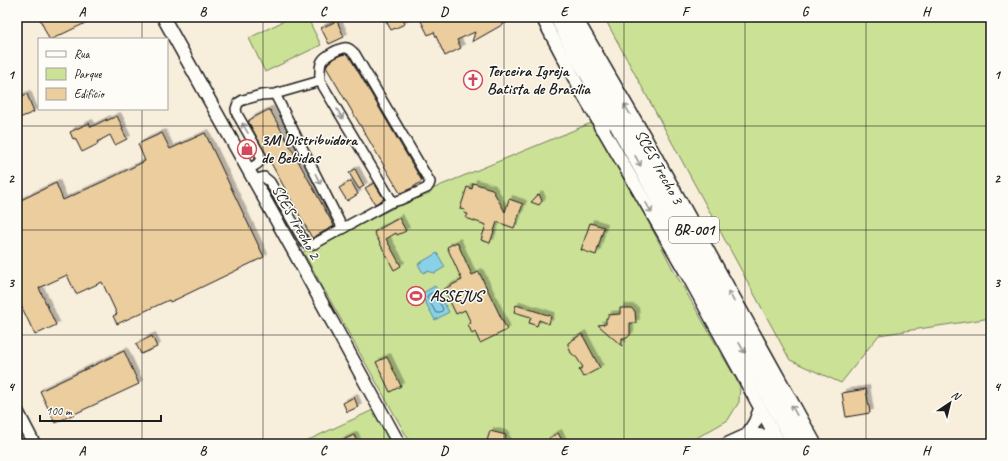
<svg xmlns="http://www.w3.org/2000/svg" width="1008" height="461" font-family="Caveat,sans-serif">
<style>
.green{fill:#cae196;stroke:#737e59}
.water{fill:#88d1e9;stroke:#5d8997}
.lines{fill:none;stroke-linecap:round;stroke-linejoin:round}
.shore{stroke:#47646e;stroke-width:1}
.building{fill:#ebcd9e;stroke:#1c1c1c;filter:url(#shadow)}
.minor-casing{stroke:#1c1c1c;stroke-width:12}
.tertiary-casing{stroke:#1c1c1c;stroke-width:15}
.trunk-casing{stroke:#1c1c1c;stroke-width:19}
.minor{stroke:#fdfcf7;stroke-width:9}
.tertiary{stroke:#fdfcf7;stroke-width:12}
.trunk{stroke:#fdfcf7;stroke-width:16}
.oneway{stroke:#989794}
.grid{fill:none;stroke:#1c1c1c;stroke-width:1;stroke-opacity:0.55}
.labels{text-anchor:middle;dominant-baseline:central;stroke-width:3;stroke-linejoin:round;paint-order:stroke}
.shield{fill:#fdfcf7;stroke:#605f5e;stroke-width:1}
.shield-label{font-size:15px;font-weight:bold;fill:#1c1c1c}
.poi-label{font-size:16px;font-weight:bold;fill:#1c1c1c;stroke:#fdfcf7;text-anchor:start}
.street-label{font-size:16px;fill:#1c1c1c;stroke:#fdfcf7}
.neatline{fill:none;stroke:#1c1c1c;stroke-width:1.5}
.grid-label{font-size:13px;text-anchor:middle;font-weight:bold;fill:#1c1c1c}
</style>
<defs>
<filter id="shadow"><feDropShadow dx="3.5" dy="-3.5" stdDeviation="0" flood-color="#0004"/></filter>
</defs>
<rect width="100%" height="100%" fill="#f8eedc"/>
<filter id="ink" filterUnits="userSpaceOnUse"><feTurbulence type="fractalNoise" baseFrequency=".025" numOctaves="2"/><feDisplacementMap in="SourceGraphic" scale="8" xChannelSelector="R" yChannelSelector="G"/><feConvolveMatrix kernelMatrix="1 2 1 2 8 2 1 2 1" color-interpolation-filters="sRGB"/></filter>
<g filter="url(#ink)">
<path class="green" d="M292,17H307L321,45L265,72L249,38Z
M604,17H991V318L879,335L841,383L790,360Z
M596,121L674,271L740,386L739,402L728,420L686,444H411L303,252L439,186Z
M373,410L391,444H300Z"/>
<path class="water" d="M437,253L445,267L435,273L427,271L423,273L418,264Z
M435,286L449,312L435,320L421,294Z"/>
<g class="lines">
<path class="shore" d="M432,293H434L443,309L442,311L438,313H436L427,297L428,295Z"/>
</g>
<path class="building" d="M39,17H98L52,39H49Z
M393,17H402L405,24L391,30L386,21Z
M419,17H516L472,42L475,32L457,40L461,48L445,56L434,32L428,35Z
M337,21L344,37L329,44L321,28Z
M346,54L349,56L422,181L412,188L400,193L326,67L328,63L332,60L341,55Z
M27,94L34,112L17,119V98Z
M268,110H270L334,226L312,238L248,121H250L249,120Z
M117,116L123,128L122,129L127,139L115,145L110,135L97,142L98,144L82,152L75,138L73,139L70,132L89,123L91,127L107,119L106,121Z
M162,133L170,149L205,133L264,257L177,299L170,302L169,300L117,324L113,316L117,314L102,282L76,294L67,275L39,288L56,325L35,335L17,297V202L56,183L63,200L113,177L145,161L138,144Z
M355,169L364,186L359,189L349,173Z
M351,181L358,194L347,201L339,188Z
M374,183L384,199L375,204L365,188Z
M473,183L492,189L505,212L509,199L523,204L514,228L497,222L490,243L481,240L486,225L466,218L468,214L464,213L465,210L460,209L467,187L472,189Z
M539,194L542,201L539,205L531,202Z
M399,218L406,231L397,235L396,233L386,239L401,266L394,270L374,232Z
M590,223L604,227L596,255L581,250Z
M457,242L472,275L479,272L507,330L480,343L475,332L472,334L468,324L471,323L465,310L456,314L444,289L462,280L447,247Z
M516,305L551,316L549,324L539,320L537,326L529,323L531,317L514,312Z
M620,308H631L635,311L636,323H630V335L627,338H622V346L598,325L606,324V318H608V315L620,314Z
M582,334L600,368L583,377L579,370L583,367L580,363L577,358L571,353L568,345V343Z
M152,336L157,347L141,354L136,344Z
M124,351L139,384L55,423L40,391Z
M387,357L401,386L390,392L376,362Z
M866,389L870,413L846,417L842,393Z
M354,397L358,407L347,412L343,403Z
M490,431L506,435L505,438L509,444H486Z
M558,433L564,444H552L549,438Z
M354,435L358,444H335Z"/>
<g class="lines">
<defs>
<path id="minor" d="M275,94L343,229
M248,169C254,166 261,164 261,156L237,114L236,109L238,103L243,100L261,95L275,94L320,81
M253,180L264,177L270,182L305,243L310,245L314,244L389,203L400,200L427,188L429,185L430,182L355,54C352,51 349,47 344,48C338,49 325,56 322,61C319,66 320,75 320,81L392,201"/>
<path id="tertiary" d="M163,17L216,112L293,250L399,444
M542,17L581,91L688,276L780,444
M17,411L34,444
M747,435L755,422L760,409
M727,444L747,435H759L776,437"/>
<path id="trunk" d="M558,17L577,55L615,120L796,444
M574,17L580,29L642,136L813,444
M588,92L600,118L602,126"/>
</defs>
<use href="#minor" class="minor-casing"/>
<use href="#tertiary" class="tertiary-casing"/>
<use href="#trunk" class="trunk-casing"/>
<use href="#minor" class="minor"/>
<use href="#tertiary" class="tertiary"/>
<use href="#trunk" class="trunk"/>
</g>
<defs><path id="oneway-shaft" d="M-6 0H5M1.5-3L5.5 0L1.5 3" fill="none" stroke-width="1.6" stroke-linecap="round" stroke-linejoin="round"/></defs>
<g class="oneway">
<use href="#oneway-shaft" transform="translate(627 109) rotate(-120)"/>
<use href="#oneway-shaft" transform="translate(340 114) rotate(59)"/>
<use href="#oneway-shaft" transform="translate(245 128) rotate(-120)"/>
<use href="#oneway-shaft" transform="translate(638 161) rotate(61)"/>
<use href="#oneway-shaft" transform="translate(318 179) rotate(63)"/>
<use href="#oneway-shaft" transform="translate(649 208) rotate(60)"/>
<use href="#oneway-shaft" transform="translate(731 296) rotate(-119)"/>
<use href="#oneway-shaft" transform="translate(742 348) rotate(61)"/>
<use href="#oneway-shaft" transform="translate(794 410) rotate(-119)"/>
</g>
</g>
<path class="grid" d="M142,17V39M263,17V444M384,17V444M504,17V444M624,17V444M745,17V444M866,17V444M142,109V444M17,126H991M17,230H991M17,335H991"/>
<defs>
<symbol id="church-ring" viewBox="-11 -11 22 22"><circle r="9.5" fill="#fdfcf7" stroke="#d1495b" stroke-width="1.5"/><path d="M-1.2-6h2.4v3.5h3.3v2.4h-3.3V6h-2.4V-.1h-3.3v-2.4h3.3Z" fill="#d1495b"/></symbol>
<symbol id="shop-ring" viewBox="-11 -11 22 22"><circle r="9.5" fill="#fdfcf7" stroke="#d1495b" stroke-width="1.5"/><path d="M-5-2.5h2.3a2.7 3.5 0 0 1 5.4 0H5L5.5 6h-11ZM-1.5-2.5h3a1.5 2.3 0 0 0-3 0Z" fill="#d1495b"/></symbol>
<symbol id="stadium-ring" viewBox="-11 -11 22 22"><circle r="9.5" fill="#fdfcf7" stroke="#d1495b" stroke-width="1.5"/><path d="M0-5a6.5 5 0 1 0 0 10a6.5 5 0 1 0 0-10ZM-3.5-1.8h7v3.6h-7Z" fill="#d1495b"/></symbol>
</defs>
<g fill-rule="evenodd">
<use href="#church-ring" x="462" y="69" width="22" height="22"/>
<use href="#shop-ring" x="236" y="138" width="22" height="22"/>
<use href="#stadium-ring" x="405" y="285" width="22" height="22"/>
</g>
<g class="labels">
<rect class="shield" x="669" y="217" width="50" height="26" rx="3"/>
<g class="shield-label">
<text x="694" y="230">BR-001</text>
</g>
<g class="poi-label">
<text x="487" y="71">Terceira Igreja<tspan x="487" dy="18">Batista de Brasília</tspan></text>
<text x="261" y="140">3M Distribuidora<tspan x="261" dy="18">de Bebidas</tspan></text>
<text x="430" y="296">ASSEJUS</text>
</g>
<g class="street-label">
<text transform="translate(659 167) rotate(61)">SCES Trecho 3</text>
<text transform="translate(296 222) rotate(61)">SCES Trecho 2</text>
</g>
</g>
<rect width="1008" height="461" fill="none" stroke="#fdfcf7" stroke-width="44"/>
<rect x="38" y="38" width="130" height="72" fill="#fdfcf7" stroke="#a3a29f"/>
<rect x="46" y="51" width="20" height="6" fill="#fdfcf7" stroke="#a3a29f"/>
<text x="74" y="58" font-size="12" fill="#1c1c1c">Rua</text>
<rect x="46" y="68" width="20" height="12" fill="#cae196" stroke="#a3a29f"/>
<text x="74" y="78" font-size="12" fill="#1c1c1c">Parque</text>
<rect x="46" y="88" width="20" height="12" fill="#ebcd9e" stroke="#a3a29f"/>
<text x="74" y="98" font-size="12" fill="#1c1c1c">Edifício</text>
<g transform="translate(950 403) rotate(35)" stroke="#fdfcf7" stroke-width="3" paint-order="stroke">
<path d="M0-3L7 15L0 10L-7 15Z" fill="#1c1c1c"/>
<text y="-6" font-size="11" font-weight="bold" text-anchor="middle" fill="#1c1c1c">N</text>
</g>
<path d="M40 415v6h121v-6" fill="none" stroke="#1c1c1c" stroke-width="2"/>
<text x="46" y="415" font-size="12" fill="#1c1c1c" stroke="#fdfcf7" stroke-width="3" paint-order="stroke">100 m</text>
<rect x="22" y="22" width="964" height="417" class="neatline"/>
<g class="grid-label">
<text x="82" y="16">A</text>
<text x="203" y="16">B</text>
<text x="323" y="16">C</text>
<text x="444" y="16">D</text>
<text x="564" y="16">E</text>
<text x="685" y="16">F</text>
<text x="805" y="16">G</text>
<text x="926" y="16">H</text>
<text x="11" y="79">1</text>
<text x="997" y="79">1</text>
<text x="11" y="183">2</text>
<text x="997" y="183">2</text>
<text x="11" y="287">3</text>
<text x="997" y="287">3</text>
<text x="11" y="391">4</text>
<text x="997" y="391">4</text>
<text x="82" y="455">A</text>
<text x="203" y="455">B</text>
<text x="323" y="455">C</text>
<text x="444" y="455">D</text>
<text x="564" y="455">E</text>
<text x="685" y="455">F</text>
<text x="805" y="455">G</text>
<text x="926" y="455">H</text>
</g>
</svg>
